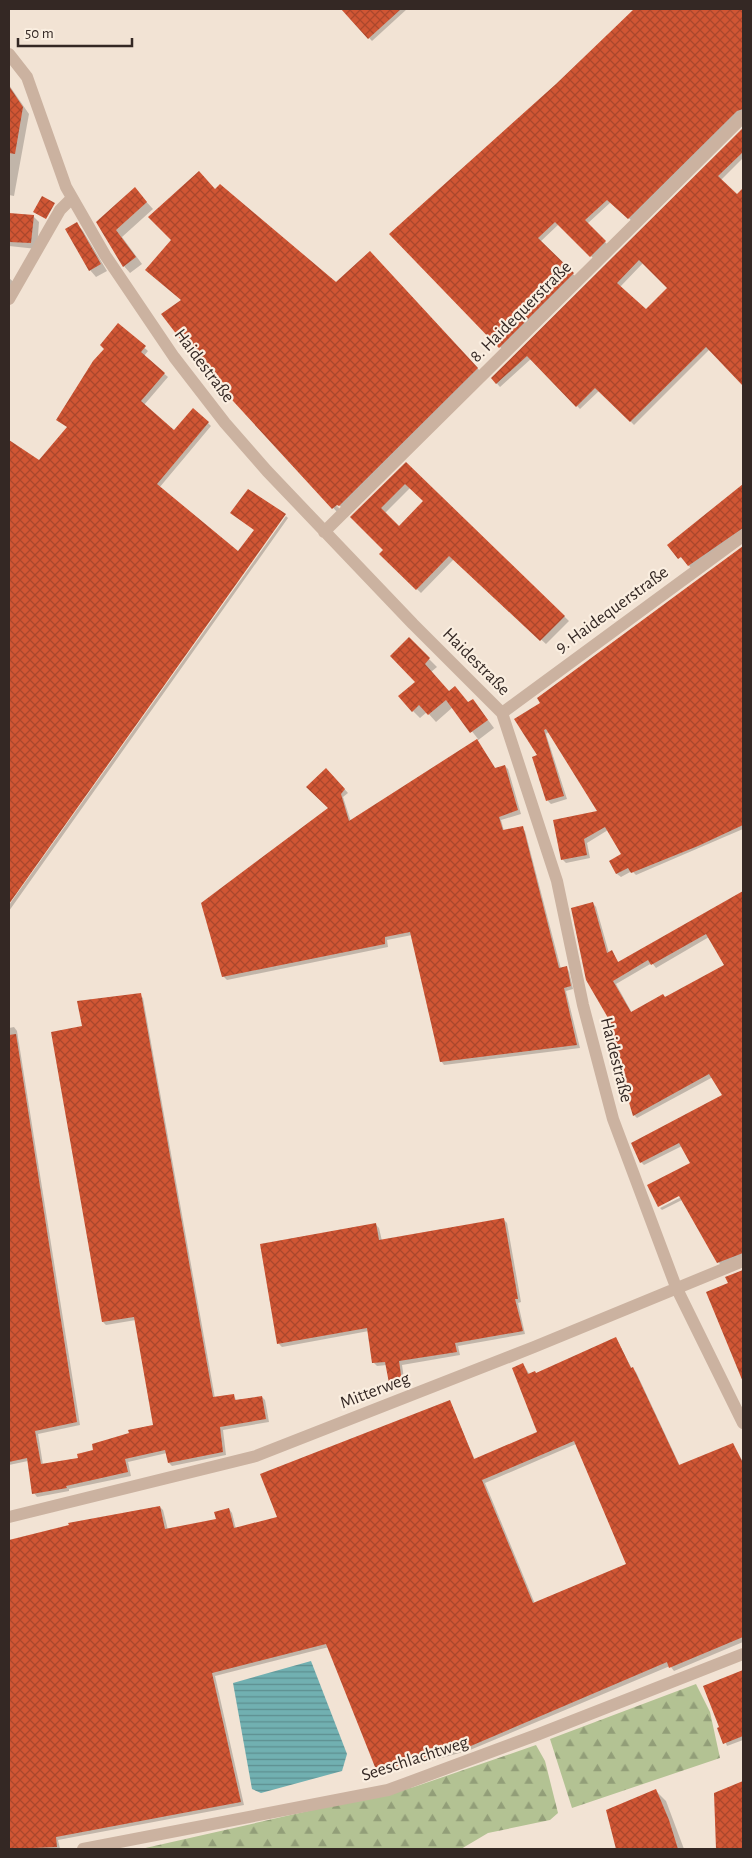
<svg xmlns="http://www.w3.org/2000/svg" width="752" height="1858" font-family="'Alegreya Sans',sans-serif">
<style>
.forest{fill:url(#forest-firs)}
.water{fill:url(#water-rules)}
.shadow{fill:#0003;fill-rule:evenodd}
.building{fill:url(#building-cross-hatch);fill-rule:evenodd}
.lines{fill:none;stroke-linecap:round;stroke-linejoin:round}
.minor{stroke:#cbb2a0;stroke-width:12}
.labels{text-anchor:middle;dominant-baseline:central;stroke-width:4.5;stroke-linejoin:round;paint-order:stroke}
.street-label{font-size:18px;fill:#342824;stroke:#faeee0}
</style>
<defs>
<pattern id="forest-firs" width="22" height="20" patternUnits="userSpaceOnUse" patternTransform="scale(1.25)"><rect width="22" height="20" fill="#b3c293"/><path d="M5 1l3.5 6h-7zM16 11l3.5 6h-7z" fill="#929e78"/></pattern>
<pattern id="water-rules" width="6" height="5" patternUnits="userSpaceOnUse" patternTransform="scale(1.25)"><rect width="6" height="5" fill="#71b0b1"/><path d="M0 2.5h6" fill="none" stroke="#5e8f90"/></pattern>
<pattern id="building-cross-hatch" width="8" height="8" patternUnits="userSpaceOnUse" patternTransform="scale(1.25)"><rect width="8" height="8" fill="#d05634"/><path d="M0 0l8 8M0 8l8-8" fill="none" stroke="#aa472c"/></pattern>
</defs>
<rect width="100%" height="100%" fill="#f2e3d4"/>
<path class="forest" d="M696,1684L710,1712L720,1758L572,1808L550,1739Z
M536,1745L545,1761L558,1813L550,1820L488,1833L461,1849H141L414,1787Z"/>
<path class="water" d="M311,1661L347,1754L342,1771L261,1793L252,1789L233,1683Z"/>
<path class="shadow" d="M342,9H407L372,41Z
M637,9H743V113L632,221L611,202L587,224L608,245L594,259L559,224L540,242L576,277L503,350L391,234L557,84Z
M9,85L29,114L14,196L9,195Z
M743,130V158L721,180L737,196L743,189V382L710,349L634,425L600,390L580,409L532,358L500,387L492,378ZM643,263L668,288L646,311L620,287Z
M215,191L337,283L370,252L481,372L343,509L335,501L333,502L340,509L337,512L216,380L210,378L163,315L183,300Z
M141,196L153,209L122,237L142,264L130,273L124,266L97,222Z
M9,214L33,216L39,222L37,249L9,246Z
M77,224L83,231L107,271L96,277L90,270Z
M9,278L17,285L9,301Z
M119,325L148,351L144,356L168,377L144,405L174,432L208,423L211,426L159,488L238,553L284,514L9,901V442L39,461L68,427Z
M406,464L569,621L546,644L454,559L421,593L381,554L385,550L352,517ZM411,487L425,501L399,528L384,514Z
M743,486V532L692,569L669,545Z
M286,516L288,518L9,911V905Z
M743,547V829L636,875L632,871L621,877L617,874L610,862L622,855L608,830L587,843L590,858L566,863L562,859L599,812L549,732L546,734L567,799L551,804L548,801L534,758L539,756L542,703L538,698Z
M409,639L437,667L431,672L449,692L469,703L473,700L494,728L477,741L496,769L505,766L508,769L521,814L501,820L504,831L522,828L525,831L561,969L566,968L569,971L573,989L566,991L580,1048L444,1065L441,1061L412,935L387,940L388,947L227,980L224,977L203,904L329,808V772L348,793L343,797L351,822L478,739L453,707L436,722L427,712L420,718L413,711L417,682Z
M743,893V1257L721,1266L682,1200L662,1210L660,1208L685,1195L691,1164L682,1146L644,1165L641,1162L724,1096L713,1077L637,1118L634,1115L612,1023L593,903L596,907L609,953L612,952L619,963ZM709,937L725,966L665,999L632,1013L616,984L652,963L656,968Z
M140,995L143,998L215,1398L233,1395L237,1401L262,1397L265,1400L269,1422L223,1430L226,1455L172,1466L169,1463L167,1453L128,1462L131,1476L69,1489V1491L37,1497L34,1493L28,1461L9,1465V1028L14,1027L17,1031L80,1425L38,1434L43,1465L79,1459L155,1426L136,1320L106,1325L103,1322L83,1027Z
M503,1219L507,1223L521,1302L518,1303L525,1334L458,1346L460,1355L402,1365L405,1385L393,1386L390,1383L387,1365L377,1366L373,1362L369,1331L282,1347L279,1344L262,1245L376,1225L379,1228L382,1241Z
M743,1270V1380L708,1293L730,1284L726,1278Z
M616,1338L632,1369L636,1372L680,1466L733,1444L743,1462V1642L674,1671L670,1666L470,1750L381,1775L378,1772L329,1647L215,1676L244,1805L58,1840L60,1849H9V1541L160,1507L163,1510L168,1530L217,1520L229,1509L232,1513L236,1529L278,1518L449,1401L475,1460L539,1433L523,1364L530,1375L537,1374ZM576,1444L627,1564L535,1604L485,1483Z
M743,1672V1740L727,1746L704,1686Z
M743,1782V1849H717L716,1793Z
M656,1791L666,1801L684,1849H618L607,1811Z"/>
<path class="building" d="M341,9H401L368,39Z
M634,9H743V109L737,111L628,219L607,200L585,220L606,241L590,257L555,222L538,238L574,273L499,348L389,234L556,84Z
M9,86L23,107L15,154L9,153Z
M743,128V152L718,176L737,194L743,188V386L706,347L630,422L595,388L576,407L527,356L496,384L491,378ZM639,260L667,288L646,309L617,283Z
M199,171L215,189L220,184L336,282L370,251L478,368L339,506L337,505L332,509L211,377L210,378L161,314L181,300L145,270L171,240L148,217Z
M135,187L147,202L116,230L136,257L123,267L96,222Z
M42,196L55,203L46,219L33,212Z
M9,213L34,215L31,243L9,242Z
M77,222L101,264L89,271L65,229Z
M118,323L146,346L141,352L165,373L141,401L174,430L193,408L209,422L157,484L238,551L254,530L230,513L248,489L286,514L9,904V440L39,460L67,427L56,420L93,361L104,349L100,345Z
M406,462L565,616L540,641L449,556L416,590L379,554L383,550L350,517ZM405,484L423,501L399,526L381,508Z
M743,484V528L688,566L681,557L678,559L667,545Z
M743,546V825L698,846L631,873L628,868L616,874L609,861L621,854L605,827L584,839L587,855L561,860L553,820L597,811L546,729L544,730L564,796L546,801L532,757L537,755L514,719L540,703L537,698Z
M409,637L430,658L425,664L449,691L455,686L468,702L473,699L488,720L470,733L446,700L428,715L419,705L412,712L398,696L415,682L390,656Z
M477,739L495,768L505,765L518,810L499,817L503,830L523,826L559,968L567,966L571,986L564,988L577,1045L440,1062L410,932L385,937V944L222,977L201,903L328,808L306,787L326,768L345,789L341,794L349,821Z
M743,891V1253L717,1263L679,1196L658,1207L647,1185L690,1163L679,1143L640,1163L631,1143L722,1095L709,1074L633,1116L612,1045L602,1027L611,1023L586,980L571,908L593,902L607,953L612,950L618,962ZM706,934L724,965L665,997L663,994L631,1012L613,981L648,960L651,965Z
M141,993L213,1397L234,1394L235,1400L262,1396L266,1419L220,1427L223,1452L168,1463L165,1450L125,1459L128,1472L66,1486L67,1488L32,1494L27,1458L9,1462V1035L16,1034L77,1422L35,1431L41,1464L78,1458L77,1454L93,1450L92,1444L129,1433L128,1430L153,1425L134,1317L102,1322L51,1032L82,1026L77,1001Z
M504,1218L518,1299H515L523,1331L455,1343L457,1352L399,1361L402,1382L389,1383L385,1362L372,1363L367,1328L277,1344L260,1244L376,1223L379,1240Z
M743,1270V1382L706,1292L728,1283L725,1277Z
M616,1337L631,1368L633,1367L679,1465L733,1443L743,1463V1637L669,1668L667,1662L466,1748L377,1772L326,1644L212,1673L241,1802L56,1837L57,1847L9,1849V1540L69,1525L68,1523L160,1506L165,1529L216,1519L214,1512L229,1508L234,1528L277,1517L260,1474L450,1400L474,1459L537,1432L512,1368L523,1363L528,1374L535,1371L536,1373ZM574,1441L626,1564L533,1603L482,1480Z
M743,1670V1736L723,1744L717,1728L719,1727L703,1686Z
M743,1781V1849H716L714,1793Z
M656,1789L669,1820L678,1849H616L606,1810Z"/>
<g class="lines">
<path class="minor" d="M9,54L27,77L66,187L105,255L174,357L225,423L267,471L413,624L502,713L557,881L583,1005L613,1119L676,1287L743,1423
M9,299L60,210L72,198
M324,532L743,117
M502,713L743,536
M9,1517L256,1456L534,1347L743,1261
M83,1849L388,1790L539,1734L743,1654"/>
</g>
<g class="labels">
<g class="street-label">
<text transform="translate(521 312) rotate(-45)">8. Haidequerstraße</text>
<text transform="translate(204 366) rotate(53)">Haidestraße</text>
<text transform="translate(612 610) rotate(-36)">9. Haidequerstraße</text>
<text transform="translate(476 662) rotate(45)">Haidestraße</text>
<text transform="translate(616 1060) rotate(76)">Haidestraße</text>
<text transform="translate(375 1391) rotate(-21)">Mitterweg</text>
<text transform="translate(415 1759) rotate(-18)">Seeschlachtweg</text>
</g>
</g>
<rect width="752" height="1858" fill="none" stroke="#342824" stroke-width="20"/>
<path d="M18 38v8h114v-8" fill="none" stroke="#342824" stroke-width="2.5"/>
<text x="25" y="38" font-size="15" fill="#342824" stroke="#faeee0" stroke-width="4" paint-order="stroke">50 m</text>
</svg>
